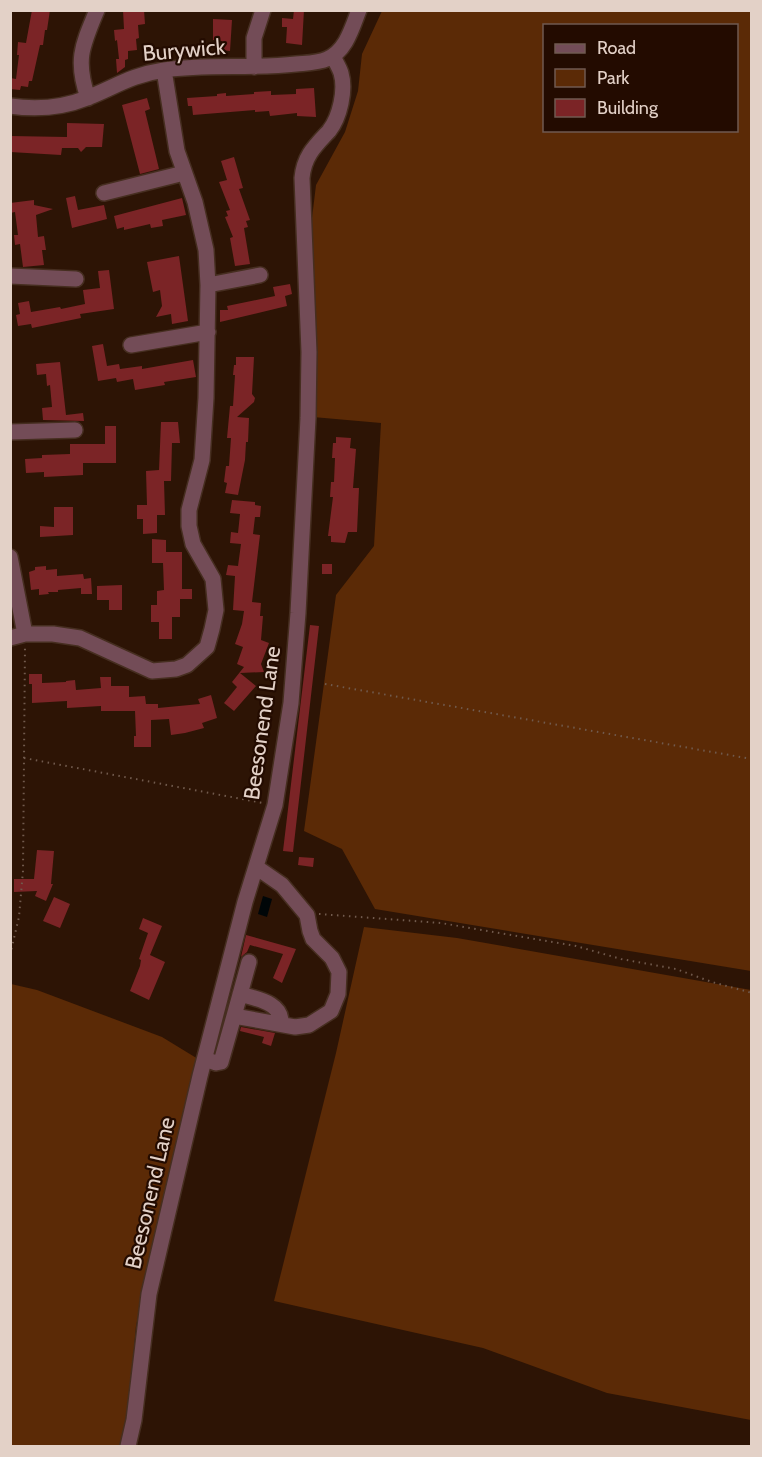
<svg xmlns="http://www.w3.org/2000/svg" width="762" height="1457" font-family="Cabin,sans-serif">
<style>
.green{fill:#5b2a06;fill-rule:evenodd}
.water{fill:#000608}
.building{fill:#7b2426}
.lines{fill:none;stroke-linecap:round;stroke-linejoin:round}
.minor-casing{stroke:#462e20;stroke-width:18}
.path{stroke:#715a4d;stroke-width:2;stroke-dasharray:1.5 4.5;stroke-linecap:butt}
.minor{stroke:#734c57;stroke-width:15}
.labels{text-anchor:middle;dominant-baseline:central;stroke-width:4.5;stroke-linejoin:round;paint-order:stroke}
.street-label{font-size:22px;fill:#e3d1c7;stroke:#230b00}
</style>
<rect width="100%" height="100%" fill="#2d1405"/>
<path class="green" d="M382,11H751V971L375,909L342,849L304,831L336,595L374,546L381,423L313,417L312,218L316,185L345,132L358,91L362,54ZM544,26H736V130H544Z
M364,927L457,938L751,990V1420L607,1393L483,1348L274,1301L336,1053Z
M11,984L37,990L162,1037L198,1059L149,1265L136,1326L129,1403L120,1446H11Z"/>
<path class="water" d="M263,896L272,899L267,917L258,914Z"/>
<path class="building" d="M32,10H50L47,30H45L43,45H40L32,81H29L28,87L21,86L20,90L10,89V78L16,79L19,55H17L18,42L26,43Z
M123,10H144L145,24L138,25L139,38L136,39L137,50L128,51V59L125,60V67L117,73L116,59H119L117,40L115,41L114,30L124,29Z
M294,10H304L302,45L286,43L287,27H282V18L293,19Z
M213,19L232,20L230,51L221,50L222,41L213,40Z
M314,88L316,117L297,116V113L270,116L269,111L255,112V110L193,115L192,106H188L187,98L217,96V94L226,93V96L254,94V92L271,91V95L296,94V89Z
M147,98L150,109L145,111L159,169L140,174L122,105Z
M67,123L104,124L102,147H86L81,152L78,148H62L61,155L10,152V136L67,137Z
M234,157L243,188L239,189L250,220L246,221L248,227L244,228L250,264L235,266L230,238L233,237L225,217L228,216L226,211L230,210L219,182L227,180L221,161Z
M75,196L78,210L104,205L107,219L72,228L66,198Z
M182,198L186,215L162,220L163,226L151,228L150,224L124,230V227L117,229L114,216Z
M34,200V205L53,209L36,215L38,237L44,236L46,250H42L44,265L23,267L20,244L15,245L14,235H18L15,212L10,213V203Z
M179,256L188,321L172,324L171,314L156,317L162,306L160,290L153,292L147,262Z
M109,270L114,309L80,314L81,318L32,328L31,324L18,326L16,315L20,314L18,303L29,301L31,312L60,307L61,309L85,304L83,290L100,288L98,271Z
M290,284L292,294L285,296L287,306L220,322V310H228L227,306L275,296L273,287Z
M103,344L107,366L119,364L120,369L142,366V369L193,360L196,377L164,382L165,385L135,390L133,379L117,382L116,378L98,381L92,346Z
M236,357H254L252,394L255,398L254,402L237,417L249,418L248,442H246L245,460L238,495L225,493L227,483L224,482L226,466H229L231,438H227L230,406H233L235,375H233L234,365H236Z
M60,362L66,415L83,413L84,421L43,420L42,408L52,407L50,385L47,386L46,374L37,375L36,364Z
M161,422H178L180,443H172L171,481H164L165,515H157V533L143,534V519H137V505H147L146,471L159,470Z
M105,426H116V463H83V475L44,477V472L26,473L25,459L42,458V455L70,454V444H105Z
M336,437L351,438L350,448L356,449L353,488H359L357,532H348L345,543L331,542V536H328L333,497H330L331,482H334L335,458H332L333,443H336Z
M232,500L255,502V505L261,506L260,517H255L253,534L260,535L252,602L261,603L260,616H263L261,640L269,643L261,664L264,672L240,673L256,686L234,711L224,703L237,687L232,682L244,667L237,664L243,647L235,644L242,624L244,611L233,610L235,576L226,575L228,565L238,566L241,544L230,543L231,532L238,533L240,514L230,513Z
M54,507H73V535L40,537V526L54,527Z
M152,539L166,540V552H182V589H192V599H180V617H172V639H159V622H151V605H157V591L164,590L163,563H152Z
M322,564H332V574H322Z
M46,566V570L57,569V576L83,574L84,579L91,578L92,594H81V588L58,590V592H48L49,594L39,595V589L31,590L29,572L35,570V567Z
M122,585V610H109V600H97V586Z
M310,625L319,626L293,852L283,851Z
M29,674H42V683L66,682V681L75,680L76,690L101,688L100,677H111V686H129V697L145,696L146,704H158V708L200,704L198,699L211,695L217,718L202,723L204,728L185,733L171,735L169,719L151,720V747H134V736H136L135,711H101V706L67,708V701L32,703V684H29Z
M37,850L54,851L51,884H53L46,901L35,896L37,891L14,892V879H34Z
M299,857L314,858L313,867L298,865Z
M54,897L70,904L60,928L43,921Z
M143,918L162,926L150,955L165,962L149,1000L130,991L140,966L141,960L139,959L148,933L139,929Z
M246,935L296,949L282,983L273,978L283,954L250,945L247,952L241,957Z
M241,1027L275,1033L271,1046L262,1043L264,1037L240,1031Z"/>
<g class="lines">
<defs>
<path id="minor" d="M254,67V38L263,10
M88,98C75,60 82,46 97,10
M10,106C37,110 62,108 87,98C115,87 131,75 164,70C207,64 252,69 296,64C306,63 318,63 327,59C346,51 352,28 359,10
M104,193L184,173
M10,276L76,279
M208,285L260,275
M131,345L208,332
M10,432L75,430
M10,557L25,634
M10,638L25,634H53L80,638L152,671L176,669L187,665L207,647L212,629L216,610L213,579L193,544L189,526V510L202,460L206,398L208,285L206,250L195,202L177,151L164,70
M240,994C256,999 282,1002 281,1023
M234,1016L249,962
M205,1059L216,1063L221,1062L234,1016L295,1027L309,1025L331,1011L338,994L339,972L332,958L313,939L310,931L307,915L282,885L256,867
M128,1446L134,1420L149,1294L200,1076L245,902L275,805L291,703L298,613L308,418L309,352L302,178C304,156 315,146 329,131C340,117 346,90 341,73C339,67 335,61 333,56"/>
</defs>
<use href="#minor" class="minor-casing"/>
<path class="path" d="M325,684L752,759
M24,758L263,803
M319,914L441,923L576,946L621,959L676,969L712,982L752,993
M10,955L19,917L23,871L25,646"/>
<use href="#minor" class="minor"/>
</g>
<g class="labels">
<g class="street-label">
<text transform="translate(184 50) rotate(-5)">Burywick</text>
<text transform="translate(262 723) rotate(-82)">Beesonend Lane</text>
<text transform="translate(150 1193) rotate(-77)">Beesonend Lane</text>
</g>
</g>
<rect width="762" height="1457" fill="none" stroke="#e3d1c7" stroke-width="24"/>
<rect x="543" y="24" width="195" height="108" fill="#230b00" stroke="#705a50" stroke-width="1.5"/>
<rect x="555" y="44" width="30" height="9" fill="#734c57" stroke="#705a50" stroke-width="1.5"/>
<text x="597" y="54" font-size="18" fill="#e3d1c7">Road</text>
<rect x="555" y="69" width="30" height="18" fill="#5b2a06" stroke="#705a50" stroke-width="1.5"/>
<text x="597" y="84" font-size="18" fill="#e3d1c7">Park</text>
<rect x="555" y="99" width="30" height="18" fill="#7b2426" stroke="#705a50" stroke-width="1.5"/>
<text x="597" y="114" font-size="18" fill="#e3d1c7">Building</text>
</svg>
